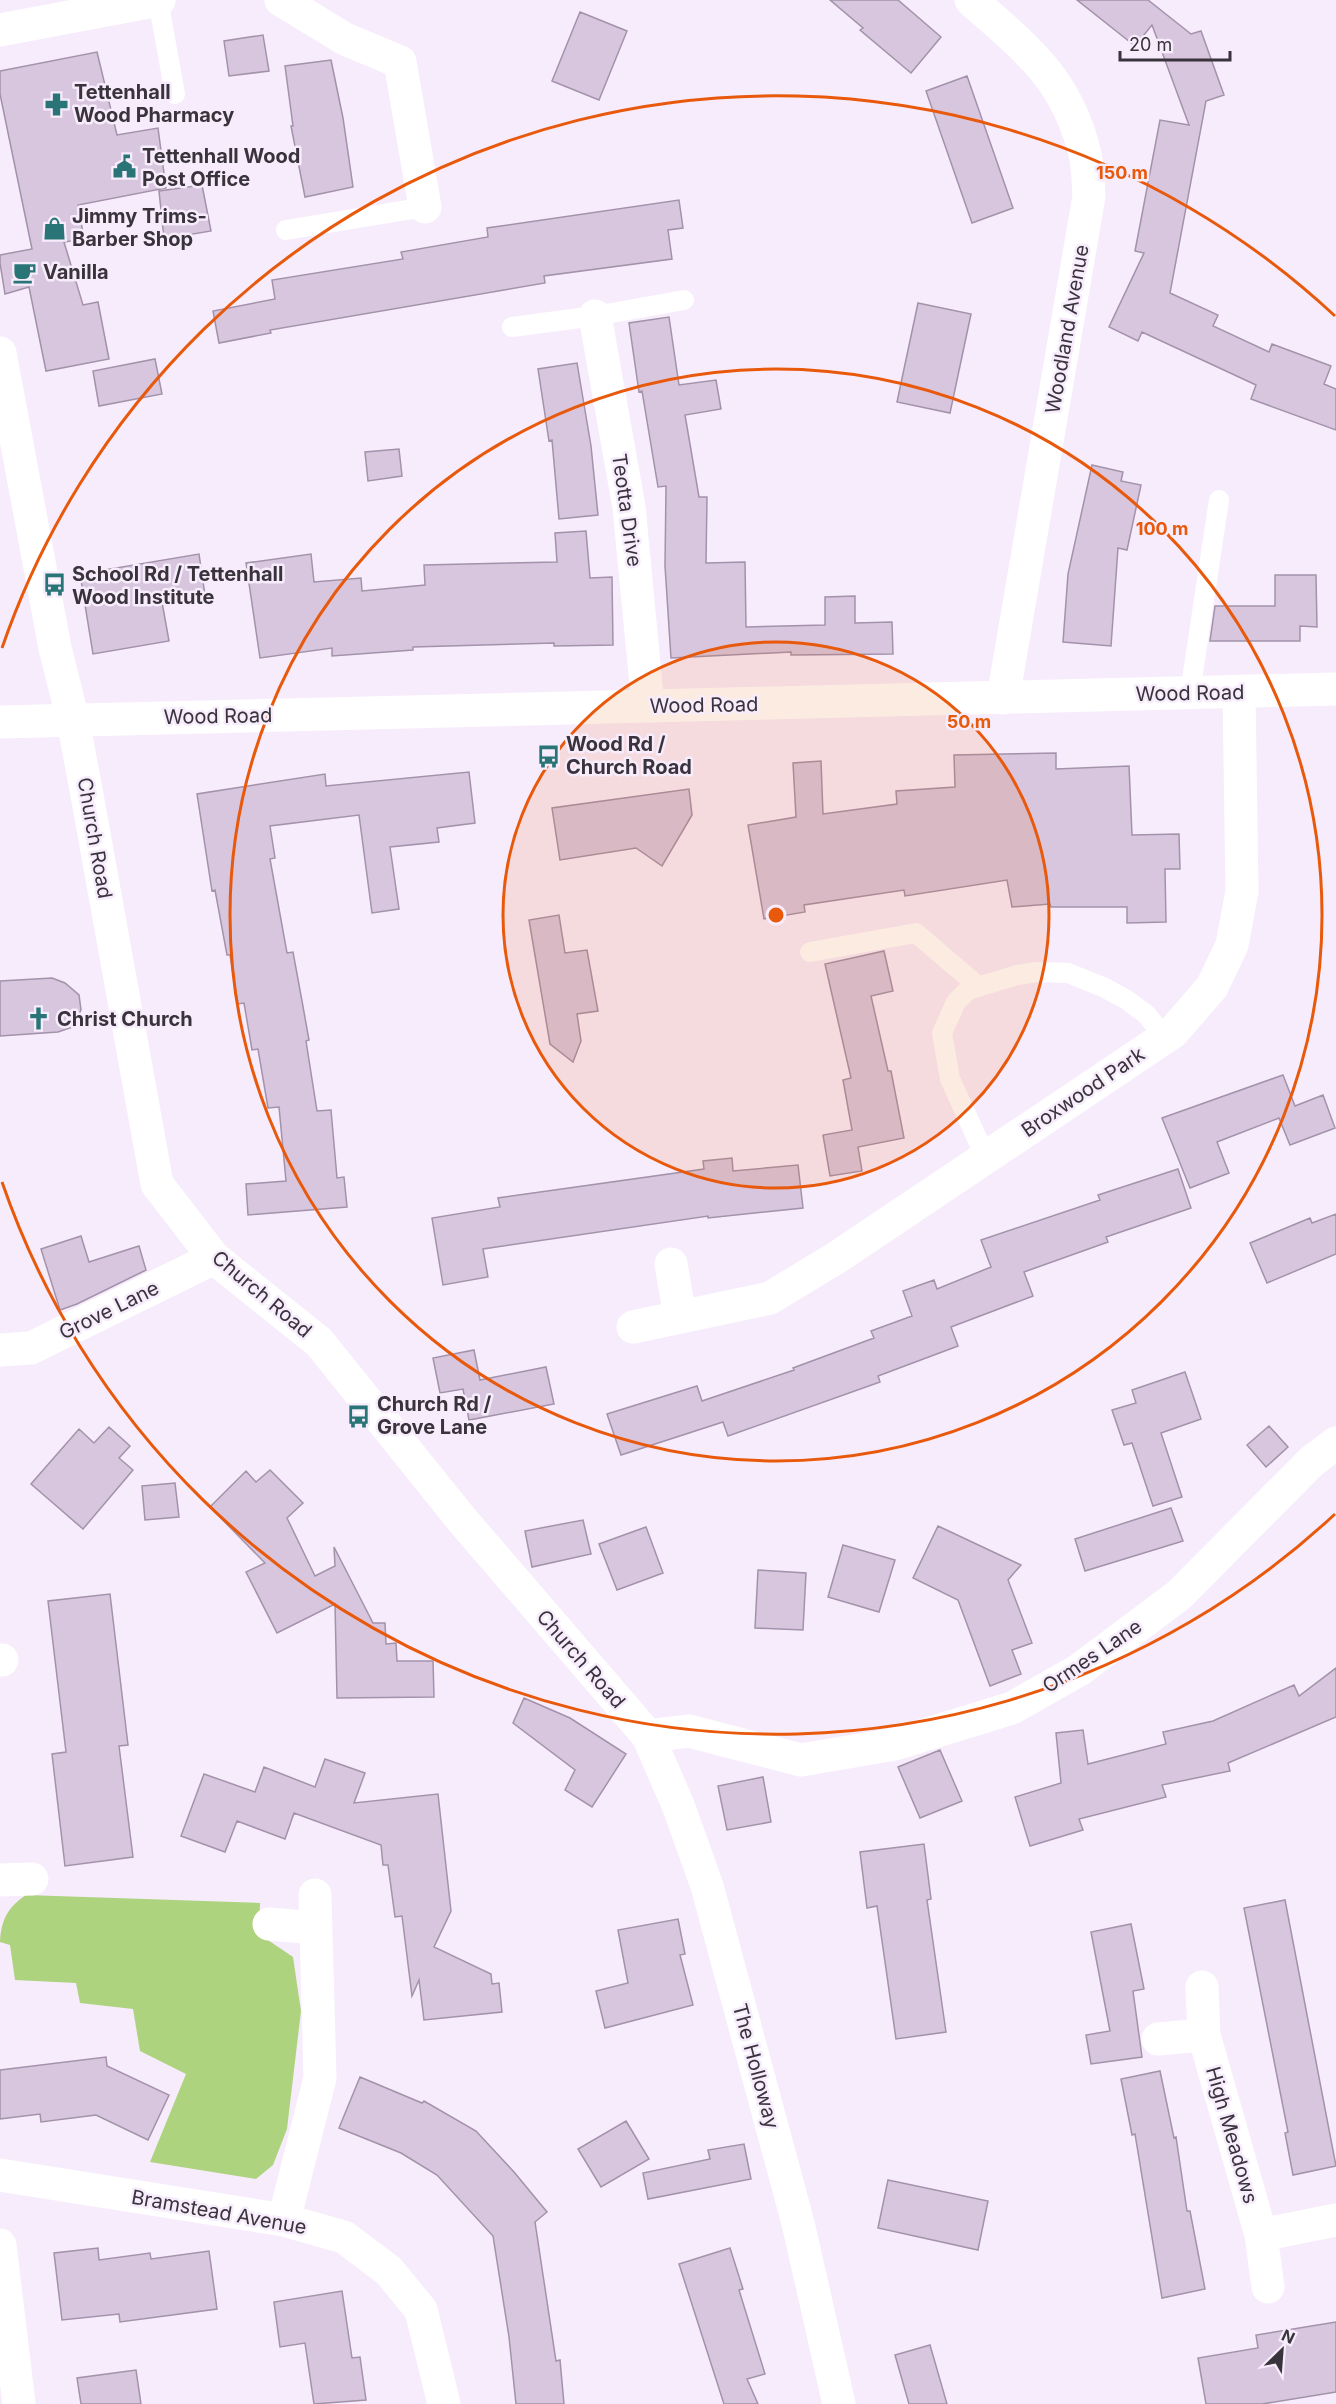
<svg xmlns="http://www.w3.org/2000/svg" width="1336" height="2404" font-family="Inter,sans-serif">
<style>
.green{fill:#add37f}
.building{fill:#d8c6df;stroke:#a392aa;stroke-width:1.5}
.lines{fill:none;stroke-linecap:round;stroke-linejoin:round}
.service{stroke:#fff;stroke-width:20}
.minor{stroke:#fff;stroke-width:33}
.tertiary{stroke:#fff;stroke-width:33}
.ring{fill:none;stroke:#e8590c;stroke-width:3}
.labels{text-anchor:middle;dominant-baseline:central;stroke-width:5;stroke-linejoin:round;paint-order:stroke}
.poi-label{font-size:20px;font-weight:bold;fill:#39333c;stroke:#f7ecfc;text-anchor:start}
.street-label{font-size:20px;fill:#39333c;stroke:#f7ecfc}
.centre{fill:#e8590c;stroke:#f7ecfc;stroke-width:3}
.ring-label{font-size:18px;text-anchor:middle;font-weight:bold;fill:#e8590c;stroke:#f7ecfc;stroke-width:5;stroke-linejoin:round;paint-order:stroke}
</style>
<rect width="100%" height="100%" fill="#f7ecfc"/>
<path class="green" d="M26,1895L260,1903L259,1934L293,1957L301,2011L287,2129L273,2165L256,2179L150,2162L186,2074L140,2051L133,2009L80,2003L76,1983L15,1980L10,1945L0,1942C1,1920 8,1907 26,1895Z"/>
<path class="building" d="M830,0H898L941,37L911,73L860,30L863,28Z
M1077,0H1148L1191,34L1201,31L1224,95L1206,101L1170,293L1218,315L1213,326L1269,352L1272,344L1331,366L1324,384L1336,389V430L1251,399L1256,385L1142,332L1138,341L1109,327L1144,253L1135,251L1160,120L1189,125L1152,25L1135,46Z
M580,12L627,31L599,100L552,81Z
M263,35L269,71L229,76L224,41Z
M97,52L117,135L158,128L166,188L78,205L84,239L64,242L83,305L98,302L109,359L46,371L29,287L5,294L0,263V255L32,249L0,94V71Z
M331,60L343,118L353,187L305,197L291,126H293L285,66Z
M967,76L1013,208L972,223L926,91Z
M202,185L211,231L164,239L159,191Z
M679,200L683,228L668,230L672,259L544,276L545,283L270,330L271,333L219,343L213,311L275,299L272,280L403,259L401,252L488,237L487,228Z
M918,303L971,314L950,413L897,402Z
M669,317L679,385L716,380L721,409L685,415L699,497H707L706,563L745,562L746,627L825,625V597L855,596V623L892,622L893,654L791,655V652L671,658L665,566L666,486L658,487L642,391L639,392L629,323Z
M155,359L162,394L99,406L93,371Z
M577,363L591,446L598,515L559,519L552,440L549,441L538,369Z
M399,449L402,476L368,481L365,452Z
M1092,465L1123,472L1121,481L1141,485L1127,550L1118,548L1111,646L1063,642L1068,574Z
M586,531L590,578L612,577L613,645L554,646V643L413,647V650L332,656V648L260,658L246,563L311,554L314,582L361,578L362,591L425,585L424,565L557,562L555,533Z
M199,554L205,595L162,602L169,641L93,654L80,574Z
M1275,575H1316L1317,627L1300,626V641H1210L1215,606H1275Z
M1056,753V769L1129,766L1132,835L1179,834L1180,869H1165L1166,922L1127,923V907H1051L1050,904L1012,907L1007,880L905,896L904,890L804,905L805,912L764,919L748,825L796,817L793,763L821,761L823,814L897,804L896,791L955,787L954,755Z
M469,772L475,823L437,828L439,842L390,847L399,909L372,913L359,815L270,826L275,858L270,859L287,953L293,952L302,1001L309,1040L306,1041L317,1111L331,1110L337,1178L344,1177L347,1207L248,1215L246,1184L286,1181L279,1107L268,1108L258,1049L252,1050L244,1003L238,1004L230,955H227L215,890L212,891L197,794L325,774L326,786Z
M689,789L692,815L662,866L636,848L560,860L552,808Z
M559,915L565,953L587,950L598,1011L577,1014L581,1041L573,1062L550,1044L529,920Z
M884,951L893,991L871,996L888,1071H891L904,1138L858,1147L862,1171L830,1176L823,1135L852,1130L843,1080L851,1078L825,964Z
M52,978L65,983L79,995L81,1010L73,1027L58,1032L0,1036V981Z
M1283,1075L1295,1106L1323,1095L1335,1128L1290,1145L1279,1118L1217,1142L1229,1173L1190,1188L1162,1118Z
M732,1158L733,1171L798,1165L803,1208L708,1218V1216L483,1249L488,1277L443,1285L432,1218L500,1207L498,1198L704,1169L703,1161Z
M1178,1169L1191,1208L1106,1237L1108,1242L1024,1272L1033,1296L951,1327L958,1346L878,1376L880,1382L728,1436L723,1422L621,1455L607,1414L697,1386L702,1401L794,1370L793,1368L874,1338L871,1331L912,1316L903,1291L934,1280L937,1289L991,1267L981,1240L1100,1200L1098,1195Z
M1336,1214V1254L1267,1283L1250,1243L1310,1218L1312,1223Z
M81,1236L89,1262L139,1246L146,1270L77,1304L60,1310L41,1249Z
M474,1350L480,1380L546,1367L554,1404L469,1420L463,1389L440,1393L433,1358Z
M1185,1372L1201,1419L1161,1433L1182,1497L1153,1506L1132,1443L1124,1445L1112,1410L1136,1403L1132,1390Z
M1269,1426L1288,1447L1266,1467L1247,1445Z
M109,1427L130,1446L119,1458L133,1470L83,1529L31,1484L79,1429L94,1443Z
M270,1470L303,1503L287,1518L315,1576L335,1566L334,1547L373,1623H385L386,1644L396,1643L397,1661H433L434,1697L337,1698L335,1604L277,1633L246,1572L265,1563L210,1507L246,1471L256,1482Z
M175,1483L179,1517L145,1520L142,1486Z
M1171,1508L1183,1541L1085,1571L1075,1539Z
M583,1520L591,1554L532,1567L525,1531Z
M938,1526L1021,1565L1008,1580L1032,1643L1012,1650L1021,1674L990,1686L958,1600L913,1578Z
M646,1527L663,1573L617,1590L599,1544Z
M843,1545L895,1560L879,1612L828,1597Z
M758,1570L806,1573L803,1630L755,1628Z
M110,1594L128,1745L119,1746L133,1857L65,1866L52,1754L66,1752L48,1601Z
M1336,1668V1717L1228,1763L1230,1771L1162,1785L1166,1797L1079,1819L1083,1830L1030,1846L1015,1797L1061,1783L1056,1733L1083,1730L1088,1764L1166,1744L1163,1732L1213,1721L1294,1685L1299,1696Z
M524,1698L570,1718L626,1754L592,1807L565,1790L575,1770L513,1723Z
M940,1750L962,1801L920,1818L898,1767Z
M325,1759L365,1773L354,1803L438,1794L451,1911L434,1947L491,1974L492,1984L499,1983L502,2012L424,2020L419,1980L412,1996L402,1916L395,1917L388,1865H383L381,1845L294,1813L285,1839L237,1821L225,1852L181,1836L204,1774L255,1792L264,1767L315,1787Z
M763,1777L771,1822L727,1830L718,1786Z
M924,1844L931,1899L927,1900L946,2032L896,2039L877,1906L867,1908L860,1852Z
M1285,1900L1336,2166L1293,2175L1285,2133L1288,2132L1244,1908Z
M678,1919L685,1954L680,1955L693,2005L605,2028L596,1991L628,1983L618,1930Z
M1131,1924L1144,1989L1133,1991L1142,2057L1091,2064L1086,2035L1110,2031L1091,1932Z
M106,2057L107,2066L169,2095L148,2140L96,2115L41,2122L40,2114L0,2119V2070Z
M1160,2071L1174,2138L1176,2137L1187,2211H1190L1205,2289L1162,2298L1135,2134L1132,2135L1121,2079Z
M360,2077L422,2103L424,2101L476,2131L514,2172L547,2212L535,2222L556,2361L560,2360L564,2404H516L509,2337L493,2236L437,2175L401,2153L339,2128Z
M626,2121L649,2159L601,2187L578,2149Z
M744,2144L751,2179L648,2199L643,2173L710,2159L708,2150Z
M888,2180L988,2201L978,2250L878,2228Z
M98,2248L99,2260L150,2253L151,2259L209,2251L217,2309L120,2322L119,2314L62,2320L54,2253Z
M730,2248L743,2289L739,2290L765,2374L747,2379L758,2404H724L679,2264Z
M342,2291L352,2358L360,2357L366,2400L314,2404L305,2343L280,2347L274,2302Z
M1336,2322V2392L1262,2404H1206L1198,2358L1258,2348L1256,2335Z
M930,2345L947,2404H909L895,2355Z
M136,2370L141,2404H81L77,2378Z"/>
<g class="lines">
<path class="service" d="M158,0L175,94
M286,230L425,207
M512,327L595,316L684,300
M1190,693L1219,500
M810,952L916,933L978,986
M986,1158L950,1079L942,1033L956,1002L968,990L1017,975L1037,972L1068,973L1103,987L1127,1000L1147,1015L1164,1037"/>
<path class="minor" d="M281,0L345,39L400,62L425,207
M971,0C1026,48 1067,79 1085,154C1088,167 1088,182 1089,196L1003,698
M0,30L159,0
M595,316L629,507L648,706
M0,353L55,648L73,720L87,795L157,1184L214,1258L319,1342L463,1521L648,1736L678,1805L707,1886L798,2223L839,2404
M671,1264L680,1317
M633,1327L770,1298L836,1258L1173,1032L1212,987L1232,945L1242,891L1239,692
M0,1350L31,1348L214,1258
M0,1660H2
M648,1736L689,1731L801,1760L895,1744L1012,1708L1079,1670L1179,1595L1311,1462L1336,1443
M0,1880L32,1879
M269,1924L316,1928
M1202,1987L1204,2035L1261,2235L1336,2220
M1158,2039L1204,2035
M0,2175L284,2220L344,2237L389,2271L421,2310L444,2404
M284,2220L320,2078L315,1895
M1261,2235L1268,2287
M0,2245L19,2404"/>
<path class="tertiary" d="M0,722L1336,689"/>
</g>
<circle cx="776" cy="915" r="273" fill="#e8590c" fill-opacity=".12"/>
<g class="ring">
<circle cx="776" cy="915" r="273"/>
<circle cx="776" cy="915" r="546"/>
<path d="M1335 1514A819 819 0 0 1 2 1182M2 648A819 819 0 0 1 1335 316"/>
</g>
<defs>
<symbol id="pharmacy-bare" viewBox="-9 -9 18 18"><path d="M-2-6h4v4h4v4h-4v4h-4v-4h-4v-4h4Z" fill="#297477" stroke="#f7ecfc" stroke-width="2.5" paint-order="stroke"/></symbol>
<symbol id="civic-bare" viewBox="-9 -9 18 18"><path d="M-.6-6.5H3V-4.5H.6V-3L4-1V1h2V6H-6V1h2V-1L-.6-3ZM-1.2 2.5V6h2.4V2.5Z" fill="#297477" stroke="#f7ecfc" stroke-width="2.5" paint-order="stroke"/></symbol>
<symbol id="shop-bare" viewBox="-9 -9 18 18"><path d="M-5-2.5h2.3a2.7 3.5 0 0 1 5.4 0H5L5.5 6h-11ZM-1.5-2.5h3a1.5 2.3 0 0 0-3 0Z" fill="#297477" stroke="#f7ecfc" stroke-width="2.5" paint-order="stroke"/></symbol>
<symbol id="cafe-bare" viewBox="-9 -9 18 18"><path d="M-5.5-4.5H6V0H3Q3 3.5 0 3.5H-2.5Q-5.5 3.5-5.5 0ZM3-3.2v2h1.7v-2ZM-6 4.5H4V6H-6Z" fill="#297477" stroke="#f7ecfc" stroke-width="2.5" paint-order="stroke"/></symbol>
<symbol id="bus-bare" viewBox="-9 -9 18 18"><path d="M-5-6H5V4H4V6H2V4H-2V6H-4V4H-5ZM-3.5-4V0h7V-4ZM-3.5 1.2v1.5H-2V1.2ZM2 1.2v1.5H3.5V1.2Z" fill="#297477" stroke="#f7ecfc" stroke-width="2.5" paint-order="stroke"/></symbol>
<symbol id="church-bare" viewBox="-9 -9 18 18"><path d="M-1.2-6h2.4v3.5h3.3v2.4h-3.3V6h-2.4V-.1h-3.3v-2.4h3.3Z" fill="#297477" stroke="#f7ecfc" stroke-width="2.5" paint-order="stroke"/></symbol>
</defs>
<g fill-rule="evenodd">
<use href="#pharmacy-bare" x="40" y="88" width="33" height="33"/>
<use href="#civic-bare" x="108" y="150" width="33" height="33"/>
<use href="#shop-bare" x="38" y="212" width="33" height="33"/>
<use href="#cafe-bare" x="8" y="256" width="33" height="33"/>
<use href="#bus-bare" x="38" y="568" width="33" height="33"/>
<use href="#bus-bare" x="532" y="740" width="33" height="33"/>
<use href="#church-bare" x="22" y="1002" width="33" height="33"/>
<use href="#bus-bare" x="342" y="1400" width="33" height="33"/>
</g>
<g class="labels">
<g class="poi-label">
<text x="74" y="92">Tettenhall<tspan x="74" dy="23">Wood Pharmacy</tspan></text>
<text x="142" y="156">Tettenhall Wood<tspan x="142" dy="23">Post Office</tspan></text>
<text x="72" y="216">Jimmy Trims-<tspan x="72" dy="23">Barber Shop</tspan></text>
<text x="43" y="272">Vanilla</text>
<text x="72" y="574">School Rd / Tettenhall<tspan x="72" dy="23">Wood Institute</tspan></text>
<text x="566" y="744">Wood Rd /<tspan x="566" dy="23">Church Road</tspan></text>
<text x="57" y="1019">Christ Church</text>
<text x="377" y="1404">Church Rd /<tspan x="377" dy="23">Grove Lane</tspan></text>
</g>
<g class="street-label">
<text transform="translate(1067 329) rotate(-80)">Woodland Avenue</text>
<text transform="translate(627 510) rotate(82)">Teotta Drive</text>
<text transform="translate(1190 693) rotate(-1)">Wood Road</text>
<text transform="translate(704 705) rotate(-1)">Wood Road</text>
<text transform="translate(218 716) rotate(-1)">Wood Road</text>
<text transform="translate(95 838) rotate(80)">Church Road</text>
<text transform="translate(1083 1092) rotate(-34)">Broxwood Park</text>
<text transform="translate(262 1294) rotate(40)">Church Road</text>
<text transform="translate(109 1310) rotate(-26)">Grove Lane</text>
<text transform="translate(1092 1656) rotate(-34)">Ormes Lane</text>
<text transform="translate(581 1659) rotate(49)">Church Road</text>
<text transform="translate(756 2066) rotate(75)">The Holloway</text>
<text transform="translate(1232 2135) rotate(74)">High Meadows</text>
<text transform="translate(219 2212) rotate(10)">Bramstead Avenue</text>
</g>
</g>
<circle cx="776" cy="915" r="9" class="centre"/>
<g class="ring-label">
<text x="1122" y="179">150 m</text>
<text x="1162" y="535">100 m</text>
<text x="969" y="728">50 m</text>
</g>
<g transform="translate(1282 2350) rotate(25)" stroke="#f7ecfc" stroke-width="4.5" paint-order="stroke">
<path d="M0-4.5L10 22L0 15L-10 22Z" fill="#39333c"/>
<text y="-9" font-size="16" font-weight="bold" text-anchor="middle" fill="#39333c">N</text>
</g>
<path d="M1120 51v9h110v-9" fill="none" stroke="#39333c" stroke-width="3"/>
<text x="1129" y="51" font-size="18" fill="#39333c" stroke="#f7ecfc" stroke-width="4.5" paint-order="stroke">20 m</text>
</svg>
